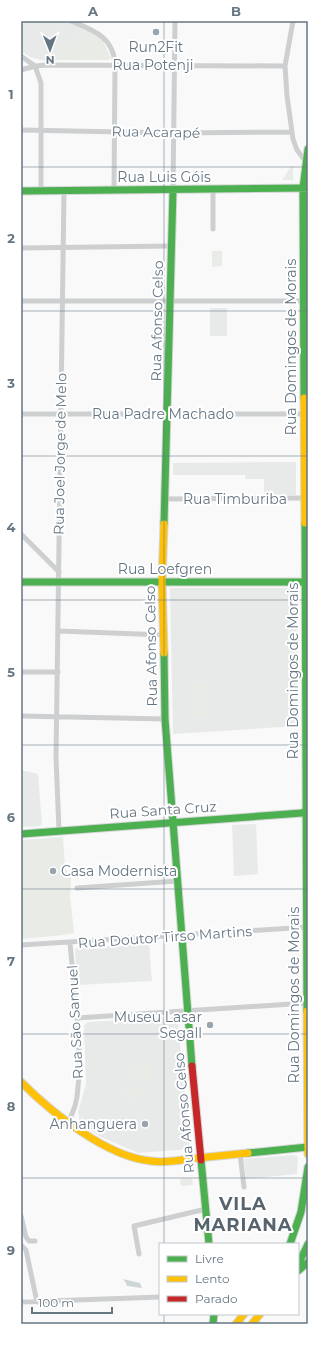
<svg xmlns="http://www.w3.org/2000/svg" width="329" height="1345" font-family="Montserrat,sans-serif">
<style>
.built{fill:#e8e9e9}
.green{fill:#e8ebe6}
.water{fill:#ced6d9}
.lines{fill:none;stroke-linecap:round;stroke-linejoin:round}
.fast-casing{stroke:#d5d6d7;stroke-width:9}
.slow-casing{stroke:#d5d6d7;stroke-width:9}
.jam-casing{stroke:#d5d6d7;stroke-width:9}
.street{stroke:#cecfd0;stroke-width:5}
.fast{stroke:#4caf50;stroke-width:7}
.slow{stroke:#ffc107;stroke-width:7}
.jam{stroke:#c62828;stroke-width:7}
.grid{fill:none;stroke:#657683;stroke-width:1;stroke-opacity:0.55}
.poi-dot{fill:#99a4ac;stroke:#fff;stroke-width:1.5}
.labels{text-anchor:middle;dominant-baseline:central;stroke-width:4;stroke-linejoin:round;paint-order:stroke}
.poi-label{font-size:14px;fill:#657683;stroke:#fff;text-anchor:end}
.street-label{font-size:14px;fill:#657683;stroke:#fff}
.district-label{font-size:18px;font-weight:bold;letter-spacing:1px;fill:#57646e;stroke:#fff}
.neatline{fill:none;stroke:#657683;stroke-width:1.5}
.grid-label{font-size:13px;text-anchor:middle;font-weight:bold;fill:#657683}
</style>
<rect width="100%" height="100%" fill="#f9f9f9"/>
<path class="built" d="M21,21H67L85,29L41,60L30,57L21,51Z
M210,308H227V336H210Z
M296,462V495H264V479H245V475H173V463Z
M170,588H295L297,589V726L173,734Z
M21,770L38,774L42,824L40,826L21,827Z
M256,824L258,874L234,876L232,825Z
M149,944L152,981L77,985L75,949L77,948Z
M176,1017L178,1020L190,1149L138,1153L99,1136L80,1122L78,1112L86,1084L84,1027L85,1024L88,1022Z
M294,1155L298,1157L297,1174L246,1179L244,1159Z"/>
<path class="green" d="M85,29L102,39L111,58L109,60H41Z
M291,166L293,167V180H282Z
M212,251H222V266L212,267Z
M194,684H207V717H194Z
M63,837L65,868L71,878L70,896L74,933L63,935L21,939V840Z
M152,1064V1078L130,1079V1065Z
M145,1086L146,1097L126,1099L125,1087Z
M192,1178L193,1185L181,1186L180,1179Z"/>
<path class="water" d="M123,1279L140,1283L142,1288L127,1286L126,1283Z"/>
<g class="lines">
<defs>
<path id="fast" d="M21,191L308,188
M304,398L303,188L308,149
M305,523L307,1011
M164,524L173,190
M21,582H308
M164,653L165,719L192,1066
M21,834L302,813L308,810
M248,1153L308,1147
M201,1160L209,1244
M290,1244L301,1212L308,1167
M298,1265L308,1244
M298,1271L308,1262
M213,1324L214,1314"/>
<path id="slow" d="M304,398L305,523
M164,653L162,582L164,524
M307,1011L308,1154
M21,1082C52,1113 107,1157 151,1161C163,1163 176,1161 188,1159C208,1157 228,1155 248,1153
M236,1324L244,1314
M252,1324L260,1314"/>
<path id="jam" d="M192,1066L201,1160"/>
</defs>
<use href="#fast" class="fast-casing"/>
<use href="#slow" class="slow-casing"/>
<use href="#jam" class="jam-casing"/>
<path class="street" d="M71,21C93,30 114,37 115,65L114,190
M293,21L285,66L287,96L293,139L297,150L306,162
M21,56L35,66L41,83V191
M21,70L35,66L47,65L285,66
M21,130L173,133L292,132
M173,190L175,21
M213,229V189
M21,248L172,246
M21,301H304
M21,414H307
M165,499L305,498
M21,534L59,572
M59,631L164,635
M21,672H58
M21,716L165,719
M59,831L56,757L64,191
M77,888L178,881
M21,945L308,927
M77,1018L307,1003
M68,1124L75,1106L77,1097L80,1066L77,1018L70,943
M240,1153L244,1187
M21,1216L26,1237L29,1241H35
M21,1245L26,1250L37,1302
M139,1254L134,1226L206,1209
M21,1302L160,1297"/>
<use href="#fast" class="fast"/>
<use href="#slow" class="slow"/>
<use href="#jam" class="jam"/>
</g>
<path class="grid" d="M164,21V1244M21,167H308M21,311H308M21,456H308M21,600H308M21,745H308M21,889H308M21,1034H308M21,1178H308M164,1314V1324"/>
<g class="poi-dot">
<circle cx="156" cy="32" r="4"/>
<circle cx="53" cy="871" r="4"/>
<circle cx="210" cy="1025" r="4"/>
<circle cx="145" cy="1124" r="4"/>
</g>
<g class="labels">
<g class="poi-label">
<text x="156" y="47" text-anchor="middle">Run2Fit</text>
<text x="61" y="871" text-anchor="start">Casa Modernista</text>
<text x="202" y="1017">Museu Lasar<tspan x="202" dy="16">Segall</tspan></text>
<text x="137" y="1124">Anhanguera</text>
</g>
<g class="street-label">
<text x="153" y="65">Rua Potenji</text>
<text transform="translate(156 132) rotate(1)">Rua Acarapé</text>
<text x="164" y="177">Rua Luis Góis</text>
<text transform="translate(157 321) rotate(-89)">Rua Afonso Celso</text>
<text transform="translate(291 347) rotate(-90)">Rua Domingos de Morais</text>
<text x="163" y="414">Rua Padre Machado</text>
<text transform="translate(60 454) rotate(-89)">Rua Joel Jorge de Melo</text>
<text x="235" y="499">Rua Timburiba</text>
<text x="165" y="569">Rua Loefgren</text>
<text transform="translate(151 646) rotate(-91)">Rua Afonso Celso</text>
<text transform="translate(293 671) rotate(-90)">Rua Domingos de Morais</text>
<text transform="translate(163 810) rotate(-4)">Rua Santa Cruz</text>
<text transform="translate(165 937) rotate(-4)">Rua Doutor Tirso Martins</text>
<text transform="translate(294 995) rotate(-90)">Rua Domingos de Morais</text>
<text transform="translate(75 1022) rotate(-93)">Rua São Samuel</text>
<text transform="translate(184 1113) rotate(-95)">Rua Afonso Celso</text>
</g>
<g class="district-label">
<text x="243" y="1204">VILA<tspan x="243" dy="21">MARIANA</tspan></text>
</g>
</g>
<rect width="329" height="1345" fill="none" stroke="#ffffff" stroke-width="44"/>
<rect x="159" y="1243" width="140" height="72" fill="#ffffff" stroke="#c1c8cd"/>
<rect x="167" y="1256" width="20" height="6" fill="#4caf50" stroke="#c1c8cd"/>
<text x="195" y="1263" font-size="12" fill="#657683">Livre</text>
<rect x="167" y="1276" width="20" height="6" fill="#ffc107" stroke="#c1c8cd"/>
<text x="195" y="1283" font-size="12" fill="#657683">Lento</text>
<rect x="167" y="1296" width="20" height="6" fill="#c62828" stroke="#c1c8cd"/>
<text x="195" y="1303" font-size="12" fill="#657683">Parado</text>
<g transform="translate(50 50) rotate(179)" stroke="#ffffff" stroke-width="3" paint-order="stroke">
<path d="M0-3L7 15L0 10L-7 15Z" fill="#657683"/>
<text y="-6" font-size="11" font-weight="bold" text-anchor="middle" fill="#657683">N</text>
</g>
<path d="M32 1307v6h80v-6" fill="none" stroke="#657683" stroke-width="2"/>
<text x="38" y="1307" font-size="12" fill="#657683" stroke="#ffffff" stroke-width="3" paint-order="stroke">100 m</text>
<rect x="22" y="22" width="285" height="1301" class="neatline"/>
<g class="grid-label">
<text x="93" y="16">A</text>
<text x="236" y="16">B</text>
<text x="11" y="99">1</text>
<text x="11" y="243">2</text>
<text x="11" y="388">3</text>
<text x="11" y="532">4</text>
<text x="11" y="677">5</text>
<text x="11" y="822">6</text>
<text x="11" y="966">7</text>
<text x="11" y="1111">8</text>
<text x="11" y="1255">9</text>
</g>
</svg>
